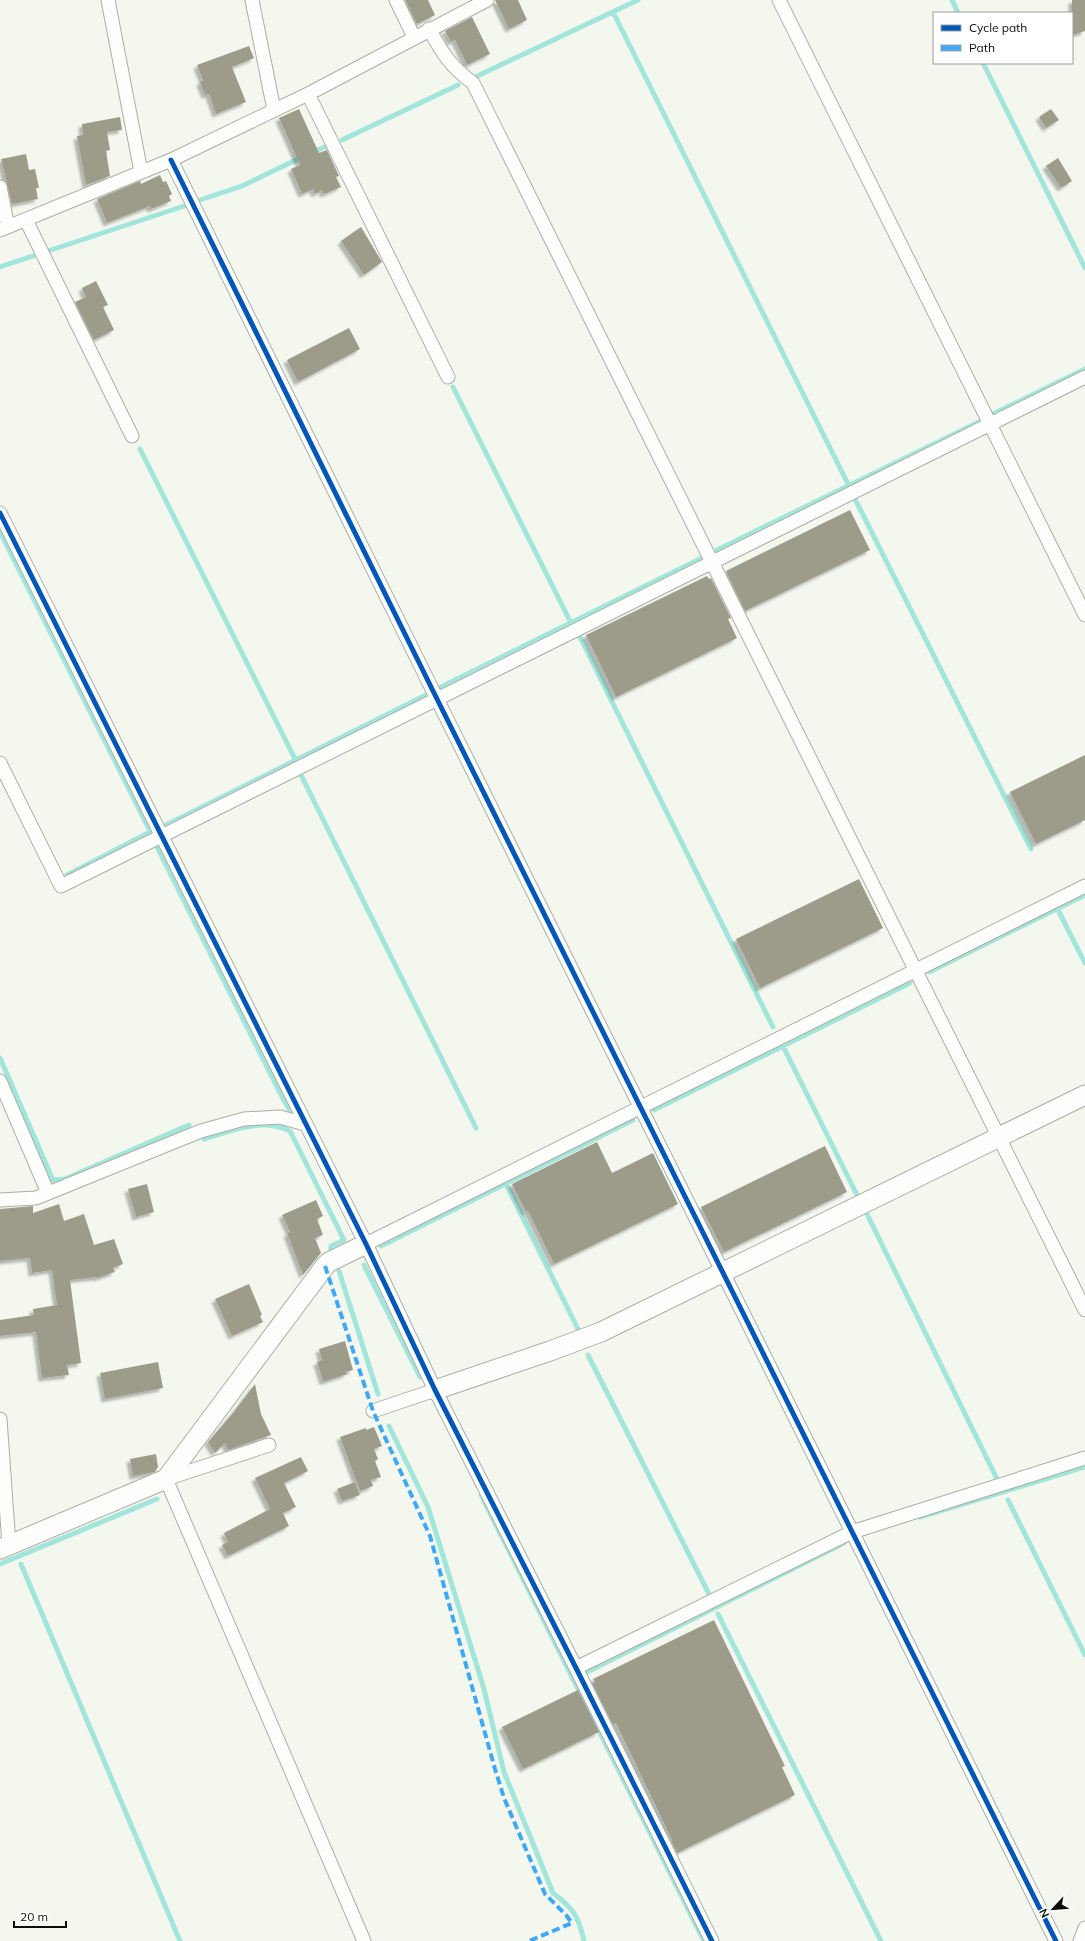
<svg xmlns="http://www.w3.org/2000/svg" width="1085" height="1941" font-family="Mulish,sans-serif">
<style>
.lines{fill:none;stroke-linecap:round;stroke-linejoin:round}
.stream{stroke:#a2e5da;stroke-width:5}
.building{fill:#9d9c8a;filter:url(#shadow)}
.street-casing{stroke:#abaea7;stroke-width:15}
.secondary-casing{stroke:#abaea7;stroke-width:21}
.street{stroke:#fdfefc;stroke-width:13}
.secondary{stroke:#fdfefc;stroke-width:19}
.quiet{stroke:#3fa9f5;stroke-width:4;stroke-dasharray:8 4;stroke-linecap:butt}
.cycleway-casing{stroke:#fff;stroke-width:8}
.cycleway{stroke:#0057b8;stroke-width:5}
</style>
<defs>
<filter id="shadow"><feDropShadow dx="-3.5" dy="3.5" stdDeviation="1" flood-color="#0004"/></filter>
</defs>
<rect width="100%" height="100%" fill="#f3f7ee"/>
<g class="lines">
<path class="stream" d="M952,0L958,13
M613,12L849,486
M983,63L1085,268
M475,77L638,0
M342,140L458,85
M313,152L327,146
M200,200L242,186L302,157
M48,251L184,206
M0,267L33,256
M453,387L571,623
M993,414L1085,369
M140,449L295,759
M855,499L1031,849
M0,532L149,829
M717,550L981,421
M580,637L773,1027
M441,687L702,558
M301,775L476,1128
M164,826L426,695
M157,847L282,1097L292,1114
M67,875L150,832
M1057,908L1085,963
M929,972L1085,895
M783,1046L857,1195
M0,1058L53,1180L65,1179L189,1125
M654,1110L910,983
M204,1139C231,1131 262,1117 290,1131L344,1240L331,1246V1250
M506,1184L578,1329
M867,1214L996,1477
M381,1246L633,1120
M364,1265L420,1377
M339,1271L378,1394
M588,1355L709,1594
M389,1426L428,1507L484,1689L504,1772L553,1893C573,1908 579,1917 584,1941
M481,1495L704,1941
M1008,1500L1085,1655
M920,1517L1085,1467
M0,1564L157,1499
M21,1564L180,1941
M718,1614L881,1941
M585,1673L844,1543"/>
</g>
<path class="building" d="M405,0H428L435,15L417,24Z
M495,0H518L527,20L509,29Z
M1072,0H1085V31L1072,35Z
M472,17L490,54L467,65L455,40L451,42L445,31Z
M249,46L254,58L232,67L246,102L216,114L209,94L205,95L200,82L203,80L197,65Z
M299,109L319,153L327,150L339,176L336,177L341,187L324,194L322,190L315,194L313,189L302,194L291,169L300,165L279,118Z
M1051,109L1059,120L1046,128L1039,117Z
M120,117L122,130L107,132L110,150L106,151L110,176L86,185L77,136L83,135L82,124Z
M26,154L29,170L35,169L39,188H36L38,199L12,204L1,159Z
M1058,158L1072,181L1061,188L1046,166Z
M160,175L163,182L166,181L172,194L169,196L171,201L151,209L150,206L107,223L97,199L140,181L141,184Z
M361,227L382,262L364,275L341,241Z
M96,281L108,305L103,307L114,330L94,340L75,302L86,297L82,288Z
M349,328L360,349L298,382L287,360Z
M850,510L870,550L745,611L726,571Z
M707,576L709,579L711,578L731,618L728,619L737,638L616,697L586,635Z
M1085,755V820L1036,844L1010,792Z
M859,879L883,928L760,988L736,939Z
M597,1142L612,1173L653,1153L678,1204L554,1264L528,1211L526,1212L512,1184Z
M825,1146L847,1192L724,1252L701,1207Z
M147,1184L154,1212L136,1217L128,1189Z
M316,1200L323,1216L317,1219L323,1235L315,1238L321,1253L303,1275L287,1233L290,1232L282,1215Z
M59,1204L64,1221L84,1214L94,1245L114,1239L123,1264L113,1268L115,1272L97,1278V1277L70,1280L81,1363L67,1365L69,1375L42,1378L36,1332L0,1336V1320L34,1315L33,1309L57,1305L52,1270L32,1273L30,1258L0,1261V1209L33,1206V1213Z
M249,1284L262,1315L260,1316L263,1322L232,1336L215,1299Z
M345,1341L353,1370L346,1372L347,1374L326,1381H323L317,1362L322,1360L319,1349Z
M158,1362L163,1388L105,1399L100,1373Z
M255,1384L261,1414L271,1435L228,1450L225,1443L215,1453L208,1442L233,1413Z
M374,1427L382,1446L374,1449L378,1459L375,1461L381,1477L371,1480L373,1486L360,1491L340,1437L366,1428V1430Z
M156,1454L158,1467L155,1472L133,1476L130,1459Z
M301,1457L308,1471L284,1483L296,1507L283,1513L289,1526L228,1556L222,1545L228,1542L224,1533L270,1509L255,1478Z
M355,1482L360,1495L342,1501L337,1489Z
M714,1620L785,1766L782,1767L795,1795L677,1853L671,1840H672L616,1723L613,1725L592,1683L595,1682L593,1679Z
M578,1690L599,1732L523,1769L502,1727Z"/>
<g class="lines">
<defs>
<path id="street" d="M108,0L141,172
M252,0L274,110
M396,0L414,37
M779,0L1085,615
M429,29C443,54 450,66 473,83L1085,1310
M308,94L448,377
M171,160L437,699L1056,1941
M0,187L8,227
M26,220L132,436
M0,230L171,160L308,94L487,0
M0,513L366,1244L435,1390L576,1668L712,1941
M0,763L61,886L1085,377
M0,1081L48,1193
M0,1200L36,1198L201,1131L244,1119L280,1117L305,1124
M366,1244L1085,886
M373,1411L435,1390
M0,1419L9,1545
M269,1445L166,1479L364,1941
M576,1668L852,1532L1085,1458
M1080,1941L1085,1928"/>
<path id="secondary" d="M435,1390L550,1351L601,1332L1085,1095
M0,1549L166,1479L325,1266L329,1262L366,1244"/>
</defs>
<use href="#street" class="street-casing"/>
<use href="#secondary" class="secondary-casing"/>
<use href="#street" class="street"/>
<use href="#secondary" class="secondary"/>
<path class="quiet" d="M325,1266L373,1411L430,1536L495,1769L504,1798L545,1894L566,1915L572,1923L529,1941"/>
<defs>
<path id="cycleway" d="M171,160L437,699L1056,1941
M0,513L366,1244L435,1390L576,1668L712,1941"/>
</defs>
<use href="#cycleway" class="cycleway-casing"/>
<use href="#cycleway" class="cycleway"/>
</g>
<rect x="933" y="12" width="140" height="52" fill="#ffffff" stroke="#9d9f9c"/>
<rect x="941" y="25" width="20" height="6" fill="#0057b8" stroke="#9d9f9c"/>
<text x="969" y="32" font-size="12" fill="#0b0e08">Cycle path</text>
<rect x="941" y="45" width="20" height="6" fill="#3fa9f5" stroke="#9d9f9c"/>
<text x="969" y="52" font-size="12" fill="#0b0e08">Path</text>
<g transform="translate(1053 1909) rotate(244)" stroke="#ffffff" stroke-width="3" paint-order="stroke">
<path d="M0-3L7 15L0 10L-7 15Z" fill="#0b0e08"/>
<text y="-6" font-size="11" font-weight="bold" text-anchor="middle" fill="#0b0e08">N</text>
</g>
<path d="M14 1921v6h52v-6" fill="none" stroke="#0b0e08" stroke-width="2"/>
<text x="20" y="1921" font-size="12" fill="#0b0e08" stroke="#ffffff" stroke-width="3" paint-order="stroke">20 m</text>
</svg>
